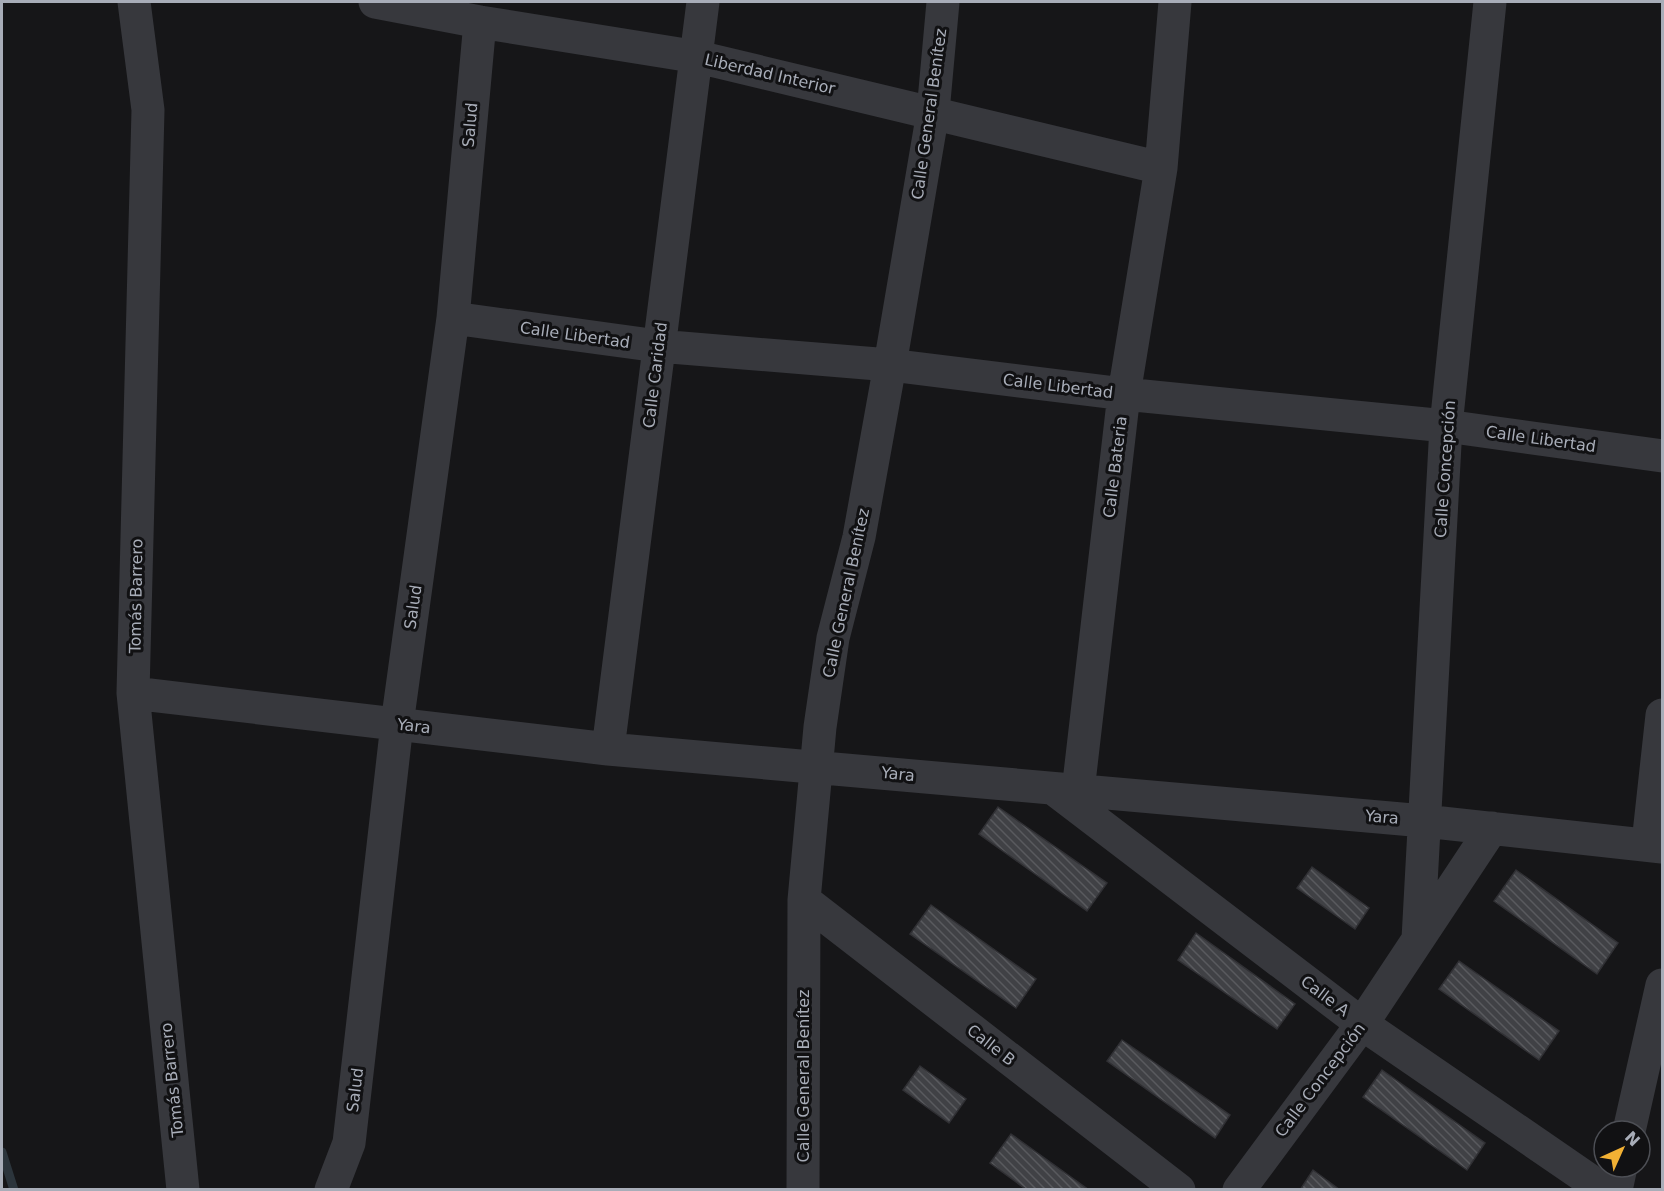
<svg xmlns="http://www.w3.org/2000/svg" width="1664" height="1191" font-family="'DejaVu Sans',sans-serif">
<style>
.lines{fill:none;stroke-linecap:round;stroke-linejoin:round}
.stream{stroke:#2c353c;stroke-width:9}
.building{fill:url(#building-back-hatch);stroke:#303034;stroke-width:1.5}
.minor{stroke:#37383d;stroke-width:33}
.labels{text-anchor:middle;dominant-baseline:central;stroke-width:6;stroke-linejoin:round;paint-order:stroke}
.street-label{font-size:16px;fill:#a8adb8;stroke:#111113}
</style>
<defs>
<pattern id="building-back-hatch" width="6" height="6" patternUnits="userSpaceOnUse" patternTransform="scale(1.5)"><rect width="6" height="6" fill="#404145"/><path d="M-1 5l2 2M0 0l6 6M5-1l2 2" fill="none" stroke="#595a5e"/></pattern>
</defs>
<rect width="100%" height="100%" fill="#161618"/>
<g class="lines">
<path class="stream" d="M2,1152L14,1190"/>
</g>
<path class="building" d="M998,807L1107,883L1087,911L979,834Z
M1312,867L1369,908L1355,929L1297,888Z
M1516,870L1618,943L1597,974L1494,901Z
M931,905L1036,979L1016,1008L910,934Z
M1196,933L1295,1004L1277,1029L1178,960Z
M1459,961L1559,1031L1539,1060L1439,989Z
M1122,1040L1230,1115L1215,1138L1107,1061Z
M920,1066L966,1099L949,1123L903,1090Z
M1382,1070L1485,1143L1467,1170L1363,1097Z
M1011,1134L1089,1190H1027L990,1163Z
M1313,1170L1340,1190H1300Z"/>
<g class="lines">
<path class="minor" d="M134,2L148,110L133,693L183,1190
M375,2L480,22L698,57L1161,168
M453,318L658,346L890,365L1124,394L1446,426L1662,456
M133,693L608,749L1424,821L1662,847
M608,749L703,2
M1055,790L1362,1024L1604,1190
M1078,791L1124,394L1161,168L1175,2
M1648,843L1662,715
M804,900L1179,1190
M1418,939L1446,426L1490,2
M1629,1131L1662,985
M331,1190L349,1143L397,724L453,318L480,22
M803,1190L804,900L820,727L833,638L859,537L890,365L933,112L943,2
M1239,1190L1362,1024L1492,828
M1616,1190L1621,1167"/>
</g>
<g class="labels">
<g class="street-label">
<text transform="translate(770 74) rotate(13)">Liberdad Interior</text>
<text transform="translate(929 114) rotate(-82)">Calle General Benítez</text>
<text transform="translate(470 125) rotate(-85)">Salud</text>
<text transform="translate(575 335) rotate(8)">Calle Libertad</text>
<text transform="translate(655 375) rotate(-83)">Calle Caridad</text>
<text transform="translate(1058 386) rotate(7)">Calle Libertad</text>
<text transform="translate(1541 439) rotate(8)">Calle Libertad</text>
<text transform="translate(1115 467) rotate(-83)">Calle Bateria</text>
<text transform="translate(1445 469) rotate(-86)">Calle Concepción</text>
<text transform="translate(846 593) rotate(-78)">Calle General Benítez</text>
<text transform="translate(136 596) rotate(-89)">Tomás Barrero</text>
<text transform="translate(413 607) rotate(-82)">Salud</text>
<text transform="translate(414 726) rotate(7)">Yara</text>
<text transform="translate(898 774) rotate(6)">Yara</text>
<text transform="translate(1382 817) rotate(5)">Yara</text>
<text transform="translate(1325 996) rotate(37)">Calle A</text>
<text transform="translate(991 1045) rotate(38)">Calle B</text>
<text transform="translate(803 1076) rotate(-90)">Calle General Benítez</text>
<text transform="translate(172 1080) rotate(-96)">Tomás Barrero</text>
<text transform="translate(1320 1080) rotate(-53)">Calle Concepción</text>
<text transform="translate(355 1090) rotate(-83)">Salud</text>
</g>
</g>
<rect width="1664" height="1191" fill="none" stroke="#a8adb8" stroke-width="6"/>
<g transform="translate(1622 1149) rotate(45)"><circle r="28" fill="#111113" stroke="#4d4f55" stroke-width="1.5"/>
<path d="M0-4.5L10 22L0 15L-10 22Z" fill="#f2b134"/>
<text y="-9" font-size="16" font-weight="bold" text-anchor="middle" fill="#a8adb8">N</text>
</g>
</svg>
